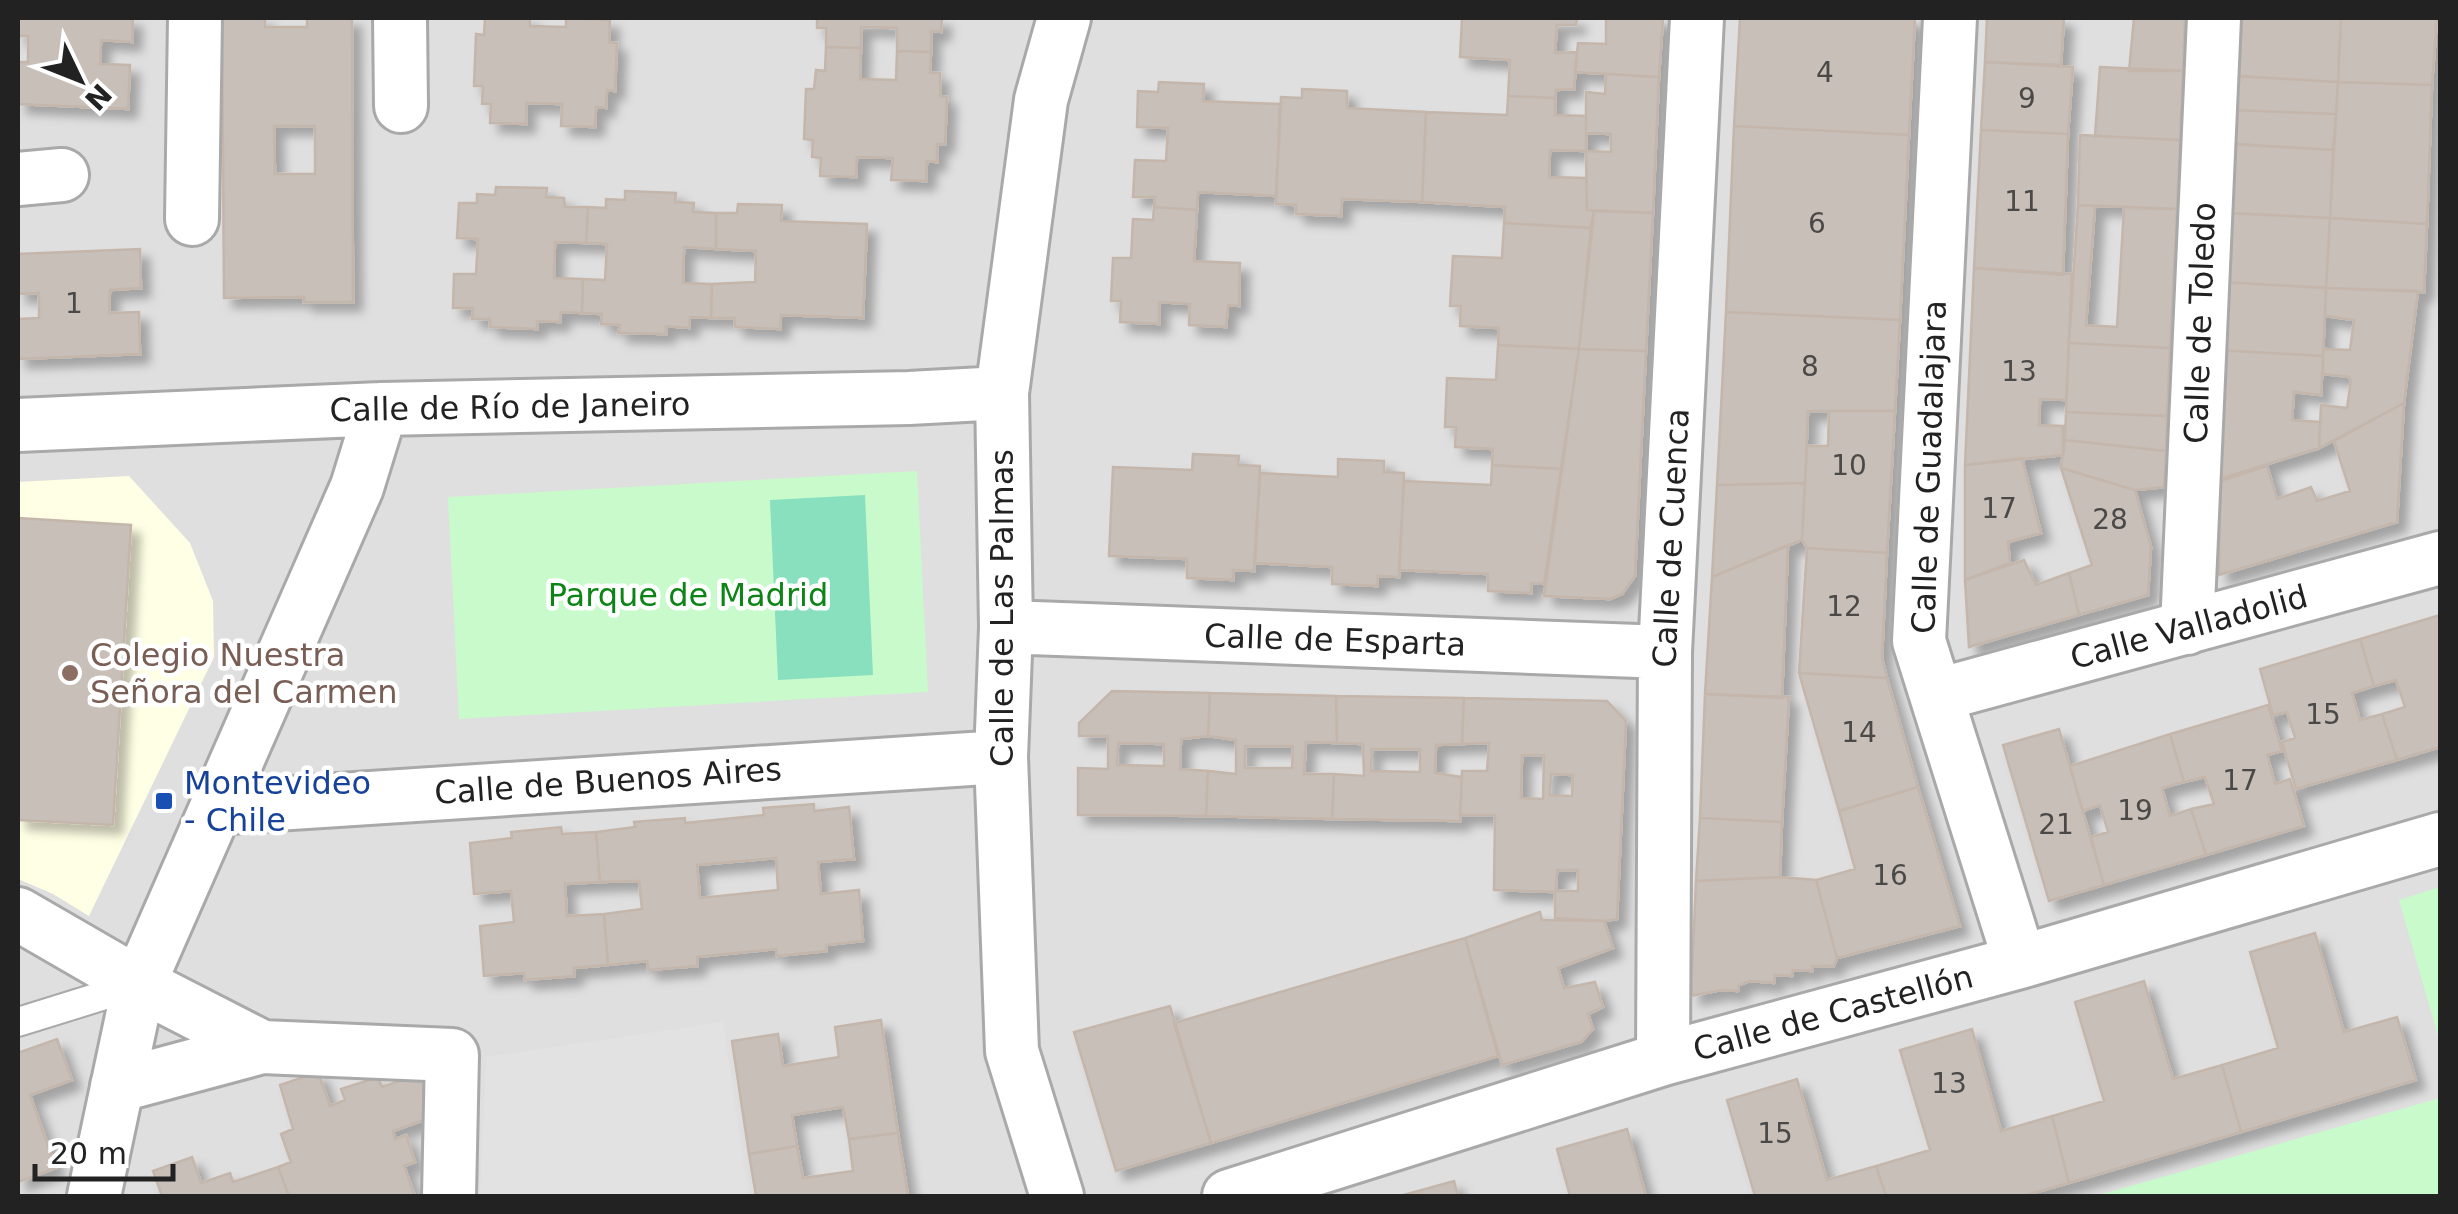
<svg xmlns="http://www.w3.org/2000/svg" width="2458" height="1214" font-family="'DejaVu Sans',sans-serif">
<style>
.residential{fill:#e0dfdf}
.education{fill:#ffffe5}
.park{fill:#c8facc}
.pitch{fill:#88e0be}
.parking{fill:#e2e2e2}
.building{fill:#c7bfb8;stroke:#c4b6ab;stroke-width:2.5;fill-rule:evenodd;filter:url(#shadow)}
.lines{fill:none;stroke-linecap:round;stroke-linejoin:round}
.service-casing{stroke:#a9a9a9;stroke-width:32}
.minor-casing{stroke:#a9a9a9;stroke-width:58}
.service{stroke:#fff;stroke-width:28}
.minor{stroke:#fff;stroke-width:52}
.education-dot{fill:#8d6e63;stroke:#fff;stroke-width:4}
.transit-dot{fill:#1a4fb4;stroke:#fff;stroke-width:4}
.labels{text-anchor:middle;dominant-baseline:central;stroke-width:9;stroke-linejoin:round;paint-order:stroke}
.number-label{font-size:28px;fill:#4b4948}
.street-label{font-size:32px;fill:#222;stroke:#fff}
.park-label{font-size:32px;fill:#0c8416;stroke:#fff}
.education-label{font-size:32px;fill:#785e54;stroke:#fff;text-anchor:start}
.transit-label{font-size:32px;fill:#164399;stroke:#fff;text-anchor:start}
</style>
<defs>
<filter id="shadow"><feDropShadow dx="9" dy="9" stdDeviation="5" flood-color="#0004"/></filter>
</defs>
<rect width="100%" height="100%" fill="#f2efe9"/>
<path class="residential" d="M18,18H2440V1196H18Z"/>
<path class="education" d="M129,476L190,543L213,601L214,657L89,916L53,894L18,879V482Z"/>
<path class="park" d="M917,471L928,692L459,719L448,497Z
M2440,887V1043L2399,900Z
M2440,1098V1196H2095Z"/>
<path class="pitch" d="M865,495L873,675L778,680L770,500Z"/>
<path class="parking" d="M723,1022L748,1196H480L486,1057Z"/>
<path class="building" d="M18,18H133L132,42L101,40L100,64L130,65L128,109L18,104V62H28V36H18Z
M222,18H265V27H307V18H352L353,302H304V297L224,298ZM274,126H315V174H275Z
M485,18H530V26L566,27V18L610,20L609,43H617L615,91L607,90L606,108L596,107L595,127L561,126L562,104L526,103V124L490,123L491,104H482L483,86H474L476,34L484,35Z
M817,18H942L941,32L931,31V52L897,51V28L861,27V48L826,47V28H817Z
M1462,18H1577L1576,25H1557L1555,53L1577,52L1574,89L1556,90L1555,98L1508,96L1510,60L1460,57Z
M1606,18H1663L1659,77L1575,72L1578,43L1606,44Z
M1740,18H1915L1909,135L1734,126Z
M1987,18H2064L2061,65L1985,62Z
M2134,18H2185L2183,71H2129Z
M2242,18H2341L2338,82L2239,76Z
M2341,18H2437L2432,85L2338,82Z
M826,47L861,48L860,79L896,80L897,51L931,52L930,73H940V96L947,97L945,144H937V162L927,161L926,181L891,180L893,158L857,157L856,177L820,176L821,158L812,157L813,140L804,139L806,89H814L816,70L825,71Z
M1985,62L2073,67L2068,134L1981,130Z
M2100,67L2183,71L2180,140L2095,136Z
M1606,74L1659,77L1653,213L1587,210L1586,151L1611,152V134L1586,133V92L1605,94Z
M2233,76L2338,82L2336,114L2231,110Z
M1159,82L1204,84L1203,101L1280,104L1276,196L1198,192L1197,210L1154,207L1155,197H1133L1135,160L1166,161L1168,128L1137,127L1138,91L1158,92Z
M2338,82L2432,85L2427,224L2330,218Z
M1302,89L1347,91V108L1426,112L1422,202L1342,199L1341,216L1296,214V205L1276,204L1281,97L1302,98Z
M1508,96L1555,98V115L1586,116V151L1550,150L1549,177L1586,178L1587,210L1594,211L1591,228L1504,223L1505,207L1422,202L1426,112L1507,115Z
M2231,110L2336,114L2333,150L2229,144Z
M1734,126L1909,135L1900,320L1726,312Z
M1981,130L2068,134L2063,275L1974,268Z
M2080,135L2180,140L2177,209L2078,205Z
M2236,144L2333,150L2330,218L2232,213Z
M496,187L547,188L546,197L564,198L565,207H588L586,243L555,242L554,278L583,279L582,313L561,312L560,322L537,321V329L490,327V319H472L473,308H453L454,274H476L478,239L457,238L459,203H477V194L495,195Z
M625,191L676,193L675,202L694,203L693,212L716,213V249L684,247L683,283L712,284L711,318L690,317L689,328L666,326V334L618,333L620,325L601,324L602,314L582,313L583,279L605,280L607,244L586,243L588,207L606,208V199L625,200Z
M738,204L782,205L781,221L867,224L863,318L781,315L780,329L735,327V318H711L712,284L755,282L756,251L716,249V213H737Z
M2078,205L2095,206L2086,325L2117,327L2124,208L2177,209L2170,348L2069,343Z
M1154,207L1197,210L1194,261L1240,263L1239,306L1228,305L1226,327L1189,325L1190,304L1159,302V324L1120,322L1121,301H1111L1113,258H1131L1133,219L1153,220Z
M1594,211L1653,213L1646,351L1579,349Z
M2226,213L2330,218L2326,288L2221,282Z
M2330,218L2427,224L2424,292L2326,288Z
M1504,223L1591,228L1579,349L1498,345L1499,328L1460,326L1461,306H1450L1453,256L1502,258Z
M140,249L141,288L110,290L109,313L139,312L140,354L18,359V319L39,318V293L18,294V254Z
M1974,268L2072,274L2066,400L2040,399L2039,425L2063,426V455L1965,465Z
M2221,282L2326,288L2323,356L2218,350Z
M2326,288L2418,291L2404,403L2319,448L2321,405L2347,408L2351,380L2349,377L2323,374V349L2350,350L2354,320L2325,316Z
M1726,312L1900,320L1895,411H1808L1805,483L1717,485Z
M2069,343L2170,348L2167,416L2066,412Z
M1498,345L1579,349L1561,469L1492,465L1493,449L1455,447L1456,427H1445L1447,378L1496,380Z
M1579,349L1646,351L1635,576L1622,594L1610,599L1544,596Z
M2218,350L2323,356L2321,395L2294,392L2292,420L2320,422L2319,448L2210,482Z
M2404,403L2397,522L2219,575L2220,481L2267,466L2277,499L2311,487L2317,501L2350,491L2334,441Z
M1829,411H1895L1887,553L1807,548L1802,540L1807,446H1828Z
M2066,412L2167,416L2166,451L2065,440Z
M2065,440L2166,451L2164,487L2135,490L2061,468Z
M1193,454L1239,456L1238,465L1260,466L1254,571L1233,570V580L1187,578V559L1109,556L1113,467L1192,470Z
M2022,458L2041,533L2008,542L2010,563L1965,580V465Z
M1338,459L1384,461V472L1404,473L1399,577L1378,576L1377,586L1332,584V567L1255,563L1260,473L1338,477Z
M1492,465L1561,469L1544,584L1531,583V593L1488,591V574L1399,570L1404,481L1491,485Z
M2061,468L2135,490L2151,547L2148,595L2079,615L2069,573L2092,565Z
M1805,483L1802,540L1712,577L1717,485Z
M18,518L131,525L113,825L18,820Z
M1788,545L1782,698L1705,694L1712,577Z
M1807,548L1887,553L1882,658L1887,678L1799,673Z
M2024,560L2036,585L2069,573L2079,615L1969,647L1965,580Z
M2440,615V747L2397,760L2382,714L2405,707L2396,680L2374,686L2360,639Z
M2360,639L2374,686L2352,693L2360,720L2382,714L2397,760L2296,789L2282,742L2295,738L2287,712L2273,715L2260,669Z
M1799,673L1887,678L1918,787L1839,811Z
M1112,691L1210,693L1208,736L1181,739L1180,769L1208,771L1206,816L1078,815V768L1108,769V736H1079V723ZM1118,743L1164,744V766L1117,765Z
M1210,693L1336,696L1337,743L1306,742L1304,774H1334L1332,819L1206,816L1208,771L1236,774V740L1208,736ZM1245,746H1293L1292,768H1245Z
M1705,694L1789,697L1782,822L1700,818Z
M1336,696L1464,698L1462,744L1436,745L1435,773L1462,777L1460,821L1332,819L1334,774L1364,776L1363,744L1337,743ZM1372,749H1420V772L1371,771Z
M1464,698L1607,701L1626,721L1617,919L1604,921L1555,918V892L1494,890L1495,815H1460L1462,771H1487L1489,743L1462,744ZM1522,755H1544L1543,799L1521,798ZM1551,774L1573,775L1572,796L1550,795ZM1557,870H1578V891H1556Z
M2268,705L2282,751L2267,755L2275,784L2290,779L2304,826L2206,855L2191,809L2214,804L2205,777L2184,782L2170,734Z
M2059,729L2104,885L2049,901L2003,745Z
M2170,734L2184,782L2162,788L2170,816L2191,809L2206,855L2104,885L2091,837L2108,832L2100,805L2083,811L2070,766Z
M1918,787L1960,926L1837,958L1816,880L1855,869L1839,811Z
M814,804V811L849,807L854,859L818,862L821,894L859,890L863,941L826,945V951L777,956L776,949L697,957V966L648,970L647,961L608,965L604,914L642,909L639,881L600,882L596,832L635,827L634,822L685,818V823L764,815L763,808ZM776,858L778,890L700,898L697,865Z
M1700,818L1782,822L1780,877L1696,881Z
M561,827L562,834L596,832L600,882L565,884L567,916L604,914L608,965L574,968V976L525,980L524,973L484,976L480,926L514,922L511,891L474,894L470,843L512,838L511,832Z
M1780,877L1816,880L1837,958L1834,966H1812V971L1793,970L1792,976L1775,975L1774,983L1750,981L1739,985L1738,991L1721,990L1691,996L1696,881Z
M1540,912L1542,920L1604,921L1613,948L1558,968L1564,988L1595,982L1603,1007L1588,1014L1593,1029L1581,1042L1502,1065L1465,938Z
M2315,933L2344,1032L2397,1017L2416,1080L2241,1132L2222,1065L2278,1048L2250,952Z
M1465,938L1498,1056L1211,1143L1174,1023Z
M2144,981L2173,1079L2222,1065L2241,1132L2069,1183L2052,1116L2104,1101L2075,1002Z
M1170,1006L1211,1143L1116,1171L1074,1032Z
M881,1020L898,1133L849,1139L843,1107L792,1115L797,1146L749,1154L732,1041L778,1034L783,1066L839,1057L835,1027Z
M1972,1029L2001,1131L2052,1116L2069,1183L2023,1196H1886L1876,1166L1930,1150L1900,1050Z
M57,1039L72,1080L30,1095L56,1168L18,1182V1053Z
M318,1072L330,1106L345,1100L341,1089L378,1077L382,1087L420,1074L435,1116L393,1131L395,1139L406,1135L415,1162L404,1166L415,1196H289L278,1167L291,1162L281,1134L293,1129L280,1085Z
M1797,1079L1827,1180L1876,1166L1886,1196H1755L1727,1100Z
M1627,1129L1646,1196H1570L1557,1149Z
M898,1133L908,1196H756L749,1154L797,1146L803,1178L853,1171L849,1139Z
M192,1157L201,1183L230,1173L233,1182L278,1167L289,1196H162L153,1171Z
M1454,1181L1458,1196H1400Z"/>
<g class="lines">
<defs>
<path id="service" d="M18,1022L137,985"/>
<path id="minor" d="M400,18L401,106
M1950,18L1919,641L2020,962
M18,179L62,175
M192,219L195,18
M18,425L381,409L909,398L1002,393
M1006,627L1665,652
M2187,628L2214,18
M1938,695L2440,558
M216,808L1001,757
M18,914L139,984L262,1047L452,1055L449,1196
M1663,1059L1665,652L1697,18
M117,1086L262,1047
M94,1196L139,984L357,487L381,409
M1057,1196L1012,1051L1001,757L1006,627L1002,393L1041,100L1064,18
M1229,1196L1663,1059L2020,962L2440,839"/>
</defs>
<use href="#service" class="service-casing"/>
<use href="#minor" class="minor-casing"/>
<use href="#service" class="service"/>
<use href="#minor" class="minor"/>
</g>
<circle class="education-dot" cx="70" cy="673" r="10"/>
<rect class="transit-dot" x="154" y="791" width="20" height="20" rx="5"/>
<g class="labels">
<g class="number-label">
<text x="1825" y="72">4</text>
<text x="2027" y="98">9</text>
<text x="2022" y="201">11</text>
<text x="1817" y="223">6</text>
<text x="74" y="303">1</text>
<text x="1810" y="366">8</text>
<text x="2019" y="371">13</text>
<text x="1849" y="465">10</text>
<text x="1999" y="508">17</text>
<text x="2110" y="519">28</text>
<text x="1844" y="606">12</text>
<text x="2323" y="714">15</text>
<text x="1859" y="732">14</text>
<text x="2240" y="780">17</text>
<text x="2135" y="810">19</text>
<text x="2056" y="824">21</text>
<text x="1890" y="875">16</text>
<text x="1949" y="1083">13</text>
<text x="1775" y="1133">15</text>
</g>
<g class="street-label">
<text transform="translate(2200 323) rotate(-88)">Calle de Toledo</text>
<text transform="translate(510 407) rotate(-1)">Calle de Río de Janeiro</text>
<text transform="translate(1929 467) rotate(-88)">Calle de Guadalajara</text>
<text transform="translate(1671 538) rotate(-87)">Calle de Cuenca</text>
<text transform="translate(1002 608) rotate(-90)">Calle de Las Palmas</text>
<text transform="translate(2189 627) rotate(-15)">Calle Valladolid</text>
<text transform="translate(1335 640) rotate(2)">Calle de Esparta</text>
<text transform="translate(608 781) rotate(-4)">Calle de Buenos Aires</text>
<text transform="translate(1833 1013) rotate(-15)">Calle de Castellón</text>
</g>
<g class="park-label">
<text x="688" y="595">Parque de Madrid</text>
</g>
<g class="education-label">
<text x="90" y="655">Colegio Nuestra<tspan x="90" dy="37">Señora del Carmen</tspan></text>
</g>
<g class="transit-label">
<text x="184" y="783">Montevideo<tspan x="184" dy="37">- Chile</tspan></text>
</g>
</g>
<rect width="2458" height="1214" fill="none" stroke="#222222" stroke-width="40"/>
<g transform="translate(80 80) rotate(133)" stroke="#ffffff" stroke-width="8" paint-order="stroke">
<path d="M0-8L18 38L0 25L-18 38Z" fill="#222222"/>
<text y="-15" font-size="28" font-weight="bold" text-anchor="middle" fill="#222222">N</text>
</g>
<path d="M35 1164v15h138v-15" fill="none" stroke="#222222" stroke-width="5"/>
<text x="50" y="1164" font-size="30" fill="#222222" stroke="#ffffff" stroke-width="8" paint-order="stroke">20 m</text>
</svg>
